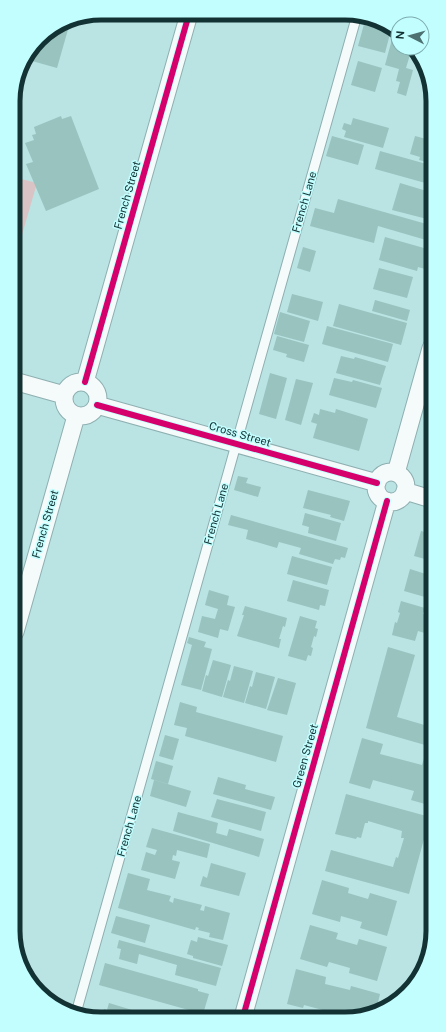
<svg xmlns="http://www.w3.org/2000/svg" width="446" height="1032" font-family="'Public Sans',sans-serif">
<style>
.green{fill:#dac3c5}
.building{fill:#98c3be}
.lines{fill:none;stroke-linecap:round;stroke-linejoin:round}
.service-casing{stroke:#8eafb0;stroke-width:11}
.minor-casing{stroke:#8eafb0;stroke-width:19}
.service{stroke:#f5fbfb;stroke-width:9}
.minor{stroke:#f5fbfb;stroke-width:17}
.cycleway-casing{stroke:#c3feff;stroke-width:8}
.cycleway{stroke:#d6006c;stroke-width:6}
.labels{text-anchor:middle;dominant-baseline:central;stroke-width:3;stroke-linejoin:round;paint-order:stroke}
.street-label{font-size:11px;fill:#133233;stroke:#c3feff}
.rim{fill:none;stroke:#133233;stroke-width:5}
</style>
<rect width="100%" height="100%" fill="#bae3e4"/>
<path class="green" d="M13,177L37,183L15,259L14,258Z"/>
<path class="building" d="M366,17L391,30L385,53L358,46Z
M71,19L57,68L25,59L43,35Z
M394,32L398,34V48H412L406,68L413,70L406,96L397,93L400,82L396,81L399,69L385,65Z
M358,61L382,68L375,92L351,85Z
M61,116L62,119L71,116L99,189L46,211L26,164L33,162L25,143L34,140L32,135L36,134L34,127Z
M353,118L389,128L383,148L344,137L346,131L342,129L344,123L351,125Z
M332,136L364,145L358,165L326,156Z
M415,136L430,140V163L419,160L420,157L410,154Z
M380,151L430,165V181L429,184L375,169Z
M400,183L430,192L431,220L392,210Z
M338,199L430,225L426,240L378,226L374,243L310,226L315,208L334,213Z
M385,237L431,250L425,269L418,267L417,271L379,260Z
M303,247L316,251L310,272L297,268Z
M379,268L413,277L407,298L373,289Z
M292,294L323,302L318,321L287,312Z
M375,300L410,310L407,321L372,311Z
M339,304L407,323L401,345L333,326Z
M280,312L310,321L304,342L274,334Z
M327,326L393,344L388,362L322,344Z
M277,336L309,345L304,362L286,357L287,354L273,350Z
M341,356L354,359L355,357L386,366L380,385L336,373Z
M270,373L287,378L276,419L259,414Z
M334,378L352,382L353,380L382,388L376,408L329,395Z
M296,379L313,383L301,425L285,420Z
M320,409L335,413L336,409L368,419L359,451L313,438L317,424L311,422L314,413L319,415Z
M431,446V469L425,467Z
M238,476L248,478L246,483L261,487L258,497L234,490Z
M308,490L350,501L344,521L330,517L331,515L303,508Z
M305,513L341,523L336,541L308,533L309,527L302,525Z
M231,515L348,548L345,558L341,557L340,560L335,559L333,564L299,554L301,548L279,542L277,548L246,539L248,530L228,525Z
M421,531L432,534V561L414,556Z
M292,556L332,567L327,585L287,574Z
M410,569L432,576V599L404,591Z
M293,580L329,590L325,606L320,605L319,610L287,601Z
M209,590L229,596L227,605L235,607L228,631L220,629L218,638L198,632L202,616L215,619L218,609L205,605Z
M401,601L425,608L423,614L432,616V635L418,631L415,641L392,635L395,622L397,623L400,613L398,612Z
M245,606L287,618L285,627L283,626L279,639H281L279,648L237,636L244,615H242Z
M300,616L317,621L315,628L318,629L316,637L314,636L311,647L313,648L311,656L308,655L306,661L288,656Z
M189,637L206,642L204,647L212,649L201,690L181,685L192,645L187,643Z
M388,647L415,655L397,717L428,726L432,712V747L366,728Z
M213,660L231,665L222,697L202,691L206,675L208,676Z
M234,666L253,671L244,703L223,697L228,680L230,681Z
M256,672L275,677L266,709L245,703L250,686L252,687Z
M278,678L296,683L287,715L267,710Z
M180,702L197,707L196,712L283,736L276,762L185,736L187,728L174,725Z
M165,735L179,739L173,760L159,756Z
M362,738L383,744L380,754L422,765L425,755L432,758V806L411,800L414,791L373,780L370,789L349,783Z
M156,761L173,766L168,784L151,779Z
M218,777L246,785L245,789L275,797L271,810L213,794Z
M154,780L191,791L186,807L150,796Z
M346,794L430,817L409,894L325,871L331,850L393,867L396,857L398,858L404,838H401L402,831L368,821V823H365L361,838L357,837L356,839L335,834Z
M217,799L266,812L261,831L211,817Z
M178,812L218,823L216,833L227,836L229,829L264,839L259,857L173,831Z
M152,828L210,844L207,858L177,850L176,856L173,855L172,860L180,862L175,879L141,870L146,852L155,855L157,850L146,847Z
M211,863L246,873L239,896L200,886L203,876L207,878Z
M128,873L150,879L147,890L171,896L169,901L173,903L174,898L202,905L200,910L204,911L205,906L230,913L223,940L209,937L210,933L198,930L199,928L196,927L195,930L118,908Z
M322,880L349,888L348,893L368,899L370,893L397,901L387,936L360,928L362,922L341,916L340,922L312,914Z
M116,916L150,925L145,943L111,933Z
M310,925L338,933L336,939L357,945L359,939L387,947L377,981L349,973L350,968L329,962L327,967L300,959Z
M198,937L228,945L222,966L193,958V956L187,954L191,940L197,942Z
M119,940L221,968L216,986L175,975L177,965L139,954L137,964L119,959L121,949L117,948Z
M105,963L198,989V991L209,994L203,1014L99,985Z
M296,969L326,977L325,984L350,990L351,986L380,994L376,1011L367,1016H345L304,1005L303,1008L287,1004Z
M109,1003L142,1013L143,1010L166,1017H101L104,1009L107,1010Z"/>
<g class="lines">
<defs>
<path id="service" d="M430,943L433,934
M76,1013L357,15"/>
<path id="minor" d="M14,381L64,395
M64 399a17 17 0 1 1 34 0a17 17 0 1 1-34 0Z
M85,382L189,14
M97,405L377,483
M376 487a15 15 0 1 1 30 0a15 15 0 1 1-30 0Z
M396,473L431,348
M405,491L431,499
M15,632L76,416
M243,1017L387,501"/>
</defs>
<use href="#service" class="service-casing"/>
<use href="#minor" class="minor-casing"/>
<use href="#service" class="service"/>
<use href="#minor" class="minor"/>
<defs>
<path id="cycleway" d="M85,382L189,14
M97,405L377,483
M243,1017L387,501"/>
</defs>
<use href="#cycleway" class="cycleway-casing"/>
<use href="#cycleway" class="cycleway"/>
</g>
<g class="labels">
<g class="street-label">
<text transform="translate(127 195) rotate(-74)">French Street</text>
<text transform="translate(304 202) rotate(-74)">French Lane</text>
<text transform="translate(240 434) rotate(16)">Cross Street</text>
<text transform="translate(216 514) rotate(-74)">French Lane</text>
<text transform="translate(45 524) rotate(-74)">French Street</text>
<text transform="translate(305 756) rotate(-74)">Green Street</text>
<text transform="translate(129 826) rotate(-74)">French Lane</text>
</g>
</g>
<path d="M0 0H446V1032H0ZM101 20H345A81 81 0 0 1 426 101V931A81 81 0 0 1 345 1012H101A81 81 0 0 1 20 931V101A81 81 0 0 1 101 20Z" fill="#c3feff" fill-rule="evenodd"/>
<path class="rim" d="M101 20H345A81 81 0 0 1 426 101V931A81 81 0 0 1 345 1012H101A81 81 0 0 1 20 931V101A81 81 0 0 1 101 20Z"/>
<g transform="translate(410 36) rotate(276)"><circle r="19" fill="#c3feff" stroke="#7dacad"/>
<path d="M0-3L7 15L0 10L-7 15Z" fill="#4d7071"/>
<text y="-6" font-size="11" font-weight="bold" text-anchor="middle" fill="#133233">N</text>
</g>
</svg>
